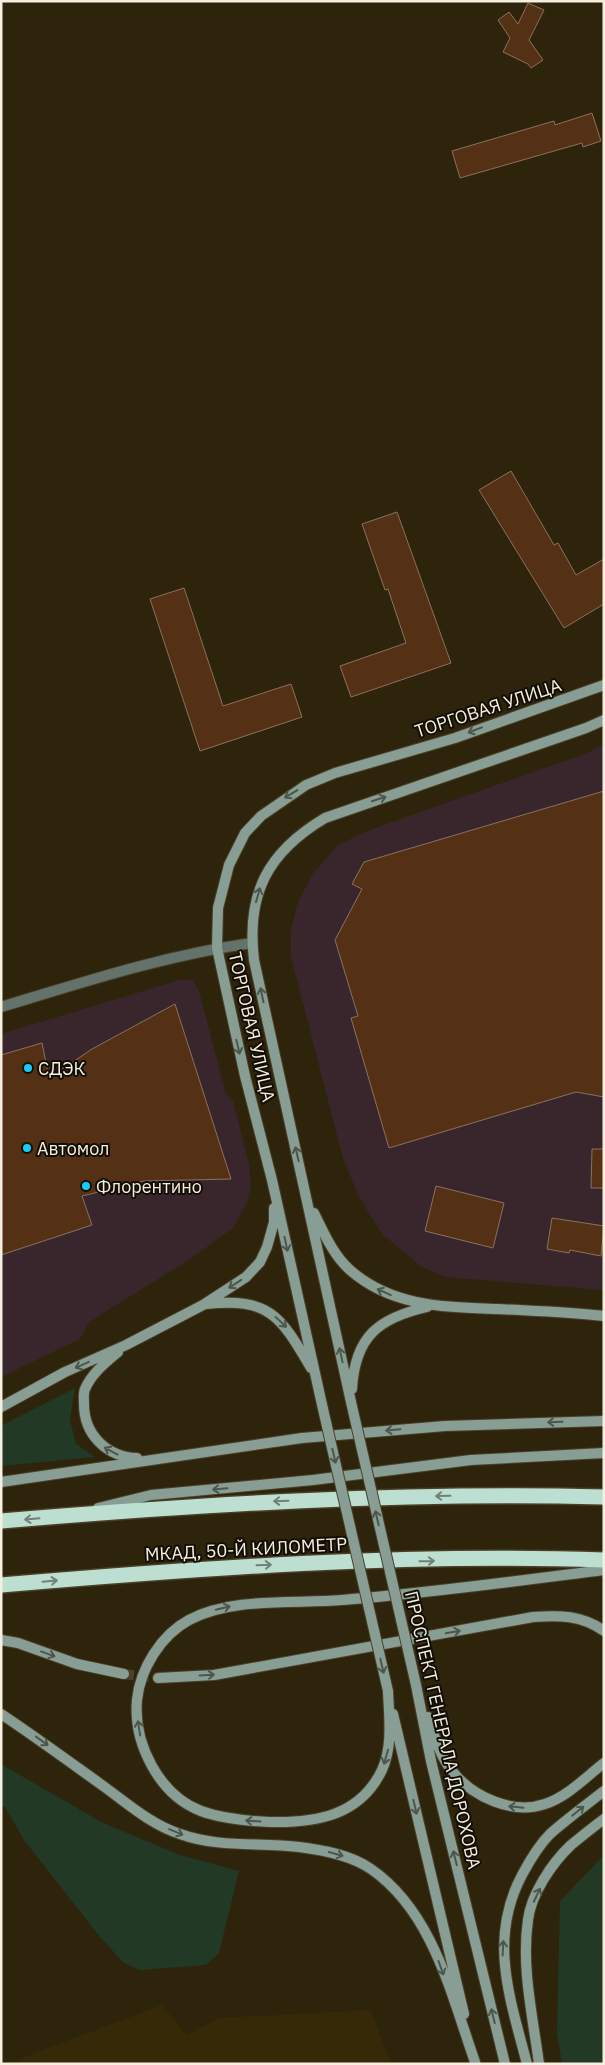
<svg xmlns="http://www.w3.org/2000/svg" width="605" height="2065" font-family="'IBM Plex Sans',sans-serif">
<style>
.commercial{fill:#39262c}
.built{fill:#362908}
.green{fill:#213925}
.building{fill:#543114;stroke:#8a715f}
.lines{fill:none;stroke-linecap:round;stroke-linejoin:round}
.secondary-tunnel{stroke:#4c422b;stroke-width:10;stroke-dasharray:10 5;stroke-linecap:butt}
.street-casing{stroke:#4a4029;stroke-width:12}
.secondary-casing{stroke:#4a4029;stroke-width:12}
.highway-casing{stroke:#4a4029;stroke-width:18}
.street{stroke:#64726c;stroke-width:10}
.secondary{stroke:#889e95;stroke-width:10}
.highway{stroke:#bcdfd1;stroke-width:15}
.secondary-bridge-casing{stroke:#4a4029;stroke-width:12;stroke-linecap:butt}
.secondary-bridge{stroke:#889e95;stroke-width:10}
.oneway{stroke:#4d564d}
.oneway2{stroke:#708175}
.poi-dot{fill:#16cafb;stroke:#120e05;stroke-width:2}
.labels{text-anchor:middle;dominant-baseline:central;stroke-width:4;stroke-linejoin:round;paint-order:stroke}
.street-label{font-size:18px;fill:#f5efe0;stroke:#120e05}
.poi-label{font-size:18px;fill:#f5efe0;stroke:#120e05;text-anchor:start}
</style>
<rect width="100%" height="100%" fill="#2e240b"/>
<path class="commercial" d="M604,744V1290L445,1277L422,1267L382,1234L359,1197L343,1158L291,957V930L298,902L314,872L338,845L367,831L587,753Z
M180,980H193L199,991L226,1094L233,1101L249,1164L251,1185L247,1203L233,1228L190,1259L89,1322L80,1339L1,1377V1034Z"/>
<path class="built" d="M162,2005L187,2035L220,2018L371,2010L391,2064H6Z"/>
<path class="green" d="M75,1388L70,1420L76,1444L95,1457L1,1466V1426Z
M1,1764L103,1823L180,1855L239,1871L219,1953L206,1965L140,1970L124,1963L100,1937L24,1840L5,1807H1Z
M604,1855V2064H562L557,2033L560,1901Z"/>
<path class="building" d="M528,3L544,10L529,40L543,60L531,68L528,64L503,52L510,38L498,20L509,12L518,24Z
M592,113L601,141L583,147L582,143L460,178L452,151L554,121L555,125Z
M511,471L554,545L558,543L576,575L604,559V604L564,628L479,490Z
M397,512L451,663L351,697L340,666L406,643L388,589L385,590L362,524Z
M184,588L223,706L291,684L302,717L200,751L150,599Z
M604,791V1097L576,1092L389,1148L351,1018L358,1016L335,940L362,889L352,884L364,862Z
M175,1004L231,1179L144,1181L82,1196L92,1225L1,1255V1055L42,1043L49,1078L92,1049Z
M592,1149H604V1188H591Z
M436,1186L504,1203L493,1248L425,1231Z
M552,1218L604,1226L601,1256L570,1250L569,1253L547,1249Z"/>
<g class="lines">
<path class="secondary-tunnel" d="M124,1674L158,1678"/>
<defs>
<path id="street" d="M1,1007C84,982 166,955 252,943"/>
<path id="secondary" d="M314,1213C324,1233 333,1255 350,1270C392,1307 445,1307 497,1309C533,1311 568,1312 604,1316
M206,1304C270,1297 281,1317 311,1368
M118,1352C105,1363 92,1373 85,1389C83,1393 84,1399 84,1404C84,1435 107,1457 137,1458
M352,1389C355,1336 379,1318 427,1307
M351,1402L254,960C246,893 268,852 325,818L586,728L604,720
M1,1407L65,1372L126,1345L203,1305L246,1277L260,1262L267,1247L274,1222V1208
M323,1409L272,1180L245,1076L217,948L218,908L229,865L245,833L261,816L306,785L335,773L455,738L604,685
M1,1482L302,1438L445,1426L604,1421
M98,1508L151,1495L313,1480L471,1460L604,1453
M1,1640L18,1643L77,1664L124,1674
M158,1678L214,1675L533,1617C559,1615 582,1615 604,1631
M416,1685L431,1761L505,2064
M388,1691C389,1717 393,1746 382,1770C360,1816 316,1823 270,1822C247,1821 223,1819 201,1811C159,1795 133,1743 137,1700C140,1669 161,1635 189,1620C232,1597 294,1604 342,1600C429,1593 517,1581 604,1570
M1,1714C37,1738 71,1763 106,1788C129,1805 152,1825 180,1834C219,1848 259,1842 299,1847C323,1850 351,1855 371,1869C433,1912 451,1994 475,2062
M393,1714L464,2014
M428,1717C434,1735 440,1757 453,1772C473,1797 513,1815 545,1804C567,1797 586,1777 604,1763
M527,2064C510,1998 488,1939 522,1875C530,1860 538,1846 550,1834C567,1819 586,1805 604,1791
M539,2064C533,2017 521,1967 528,1920C531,1894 552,1863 571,1845C582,1836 593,1827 604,1819"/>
<path id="highway" d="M1,1521C202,1504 402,1492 604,1497
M1,1585C201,1568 403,1553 604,1560"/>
</defs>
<use href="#street" class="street-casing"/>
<use href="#secondary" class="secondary-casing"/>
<use href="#highway" class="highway-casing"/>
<use href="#street" class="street"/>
<use href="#secondary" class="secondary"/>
<use href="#highway" class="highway"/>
<defs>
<path id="secondary-bridge" d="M351,1402L416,1685
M323,1409L388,1691"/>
</defs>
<use href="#secondary-bridge" class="secondary-bridge-casing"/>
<use href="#secondary-bridge" class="secondary-bridge"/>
</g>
<defs><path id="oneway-shaft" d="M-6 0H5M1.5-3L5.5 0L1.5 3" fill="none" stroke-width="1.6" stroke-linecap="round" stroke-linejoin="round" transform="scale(1.25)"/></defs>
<g class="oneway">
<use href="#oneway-shaft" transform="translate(475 730) rotate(159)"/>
<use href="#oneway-shaft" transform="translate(291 794) rotate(149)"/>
<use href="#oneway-shaft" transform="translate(379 799) rotate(-18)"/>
<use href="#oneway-shaft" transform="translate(258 895) rotate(-74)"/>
<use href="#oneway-shaft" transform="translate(262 995) rotate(-102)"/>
<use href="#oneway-shaft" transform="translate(238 1047) rotate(77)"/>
<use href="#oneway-shaft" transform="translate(297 1154) rotate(-103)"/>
<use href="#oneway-shaft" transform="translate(286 1244) rotate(78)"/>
<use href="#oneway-shaft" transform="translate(235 1284) rotate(147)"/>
<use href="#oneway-shaft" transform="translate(384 1292) rotate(-156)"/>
<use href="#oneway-shaft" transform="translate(281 1322) rotate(43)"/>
<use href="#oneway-shaft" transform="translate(341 1355) rotate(-102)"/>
<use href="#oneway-shaft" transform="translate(82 1365) rotate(156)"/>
<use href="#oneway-shaft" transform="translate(555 1422) rotate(178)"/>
<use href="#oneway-shaft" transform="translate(393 1430) rotate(175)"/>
<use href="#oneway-shaft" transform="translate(111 1451) rotate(-152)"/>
<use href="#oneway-shaft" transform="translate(334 1456) rotate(77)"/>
<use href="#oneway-shaft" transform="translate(220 1489) rotate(175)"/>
<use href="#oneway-shaft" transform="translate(377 1518) rotate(-103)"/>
<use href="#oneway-shaft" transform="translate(223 1608) rotate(-14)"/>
<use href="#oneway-shaft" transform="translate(453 1632) rotate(-10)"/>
<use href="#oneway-shaft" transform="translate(48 1654) rotate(20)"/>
<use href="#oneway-shaft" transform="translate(382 1666) rotate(77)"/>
<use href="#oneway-shaft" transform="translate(207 1675) rotate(-3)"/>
<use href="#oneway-shaft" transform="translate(139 1728) rotate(-99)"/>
<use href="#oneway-shaft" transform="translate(42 1741) rotate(36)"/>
<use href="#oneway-shaft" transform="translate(386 1757) rotate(106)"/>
<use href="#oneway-shaft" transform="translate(415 1807) rotate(77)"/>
<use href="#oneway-shaft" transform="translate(516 1807) rotate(-174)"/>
<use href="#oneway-shaft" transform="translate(578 1811) rotate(-39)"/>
<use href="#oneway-shaft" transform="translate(253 1821) rotate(-176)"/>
<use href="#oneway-shaft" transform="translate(176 1832) rotate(23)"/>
<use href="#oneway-shaft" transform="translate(336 1854) rotate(16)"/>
<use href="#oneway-shaft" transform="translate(455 1858) rotate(-104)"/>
<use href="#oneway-shaft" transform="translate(537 1895) rotate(-65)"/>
<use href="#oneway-shaft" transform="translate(503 1948) rotate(-87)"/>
<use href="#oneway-shaft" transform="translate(441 1968) rotate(70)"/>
<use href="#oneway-shaft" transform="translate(493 2016) rotate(-104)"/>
</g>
<g class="oneway2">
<use href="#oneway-shaft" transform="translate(443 1496) rotate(179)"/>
<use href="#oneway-shaft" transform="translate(281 1501) rotate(178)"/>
<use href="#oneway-shaft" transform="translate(32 1519) rotate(175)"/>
<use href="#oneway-shaft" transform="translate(427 1561) rotate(-1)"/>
<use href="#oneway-shaft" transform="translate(264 1565) rotate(-2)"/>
<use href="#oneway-shaft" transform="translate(50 1581) rotate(-5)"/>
</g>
<g class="poi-dot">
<circle cx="28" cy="1068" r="5"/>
<circle cx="27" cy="1148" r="5"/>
<circle cx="86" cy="1186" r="5"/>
</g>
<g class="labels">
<g class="street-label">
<text transform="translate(488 708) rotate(-18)">ТОРГОВАЯ УЛИЦА</text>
<text transform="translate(252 1027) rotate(77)">ТОРГОВАЯ УЛИЦА</text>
<text transform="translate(246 1549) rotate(-3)">МКАД, 50-Й КИЛОМЕТР</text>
<text transform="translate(443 1730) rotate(77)">ПРОСПЕКТ ГЕНЕРАЛА ДОРОХОВА</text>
</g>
<g class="poi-label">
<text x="38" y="1068">СДЭК</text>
<text x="37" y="1148">Автомол</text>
<text x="96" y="1186">Флорентино</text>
</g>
</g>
<rect width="605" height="2065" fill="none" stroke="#f5efe0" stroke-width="5"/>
</svg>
